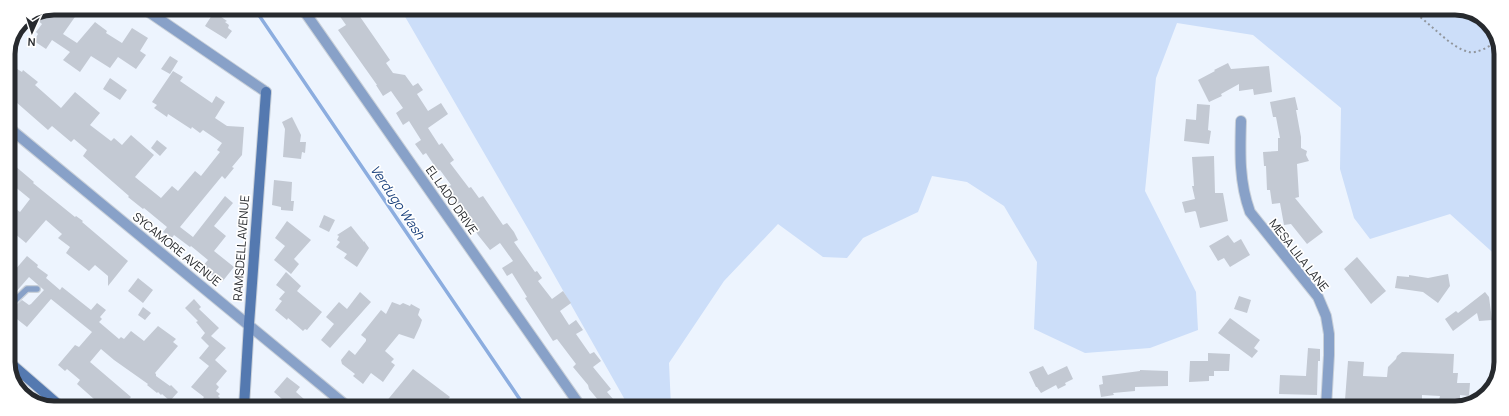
<svg xmlns="http://www.w3.org/2000/svg" width="1509" height="416" font-family="Manrope,sans-serif">
<style>
.green{fill:#ccdef9}
.lines{fill:none;stroke-linecap:round;stroke-linejoin:round}
.stream{stroke:#8caddf;stroke-width:3.5}
.building{fill:#c3c9d3}
.lane-casing{stroke:#c9d0d9;stroke-width:8}
.street-casing{stroke:#c9d0d9;stroke-width:12}
.secondary-casing{stroke:#c9d0d9;stroke-width:12}
.path{stroke:#91969d;stroke-width:2;stroke-dasharray:2 3;stroke-linecap:butt}
.lane{stroke:#88a1c8;stroke-width:5.5}
.street{stroke:#88a1c8;stroke-width:10}
.secondary{stroke:#5479b0;stroke-width:10}
.labels{text-anchor:middle;dominant-baseline:central;stroke-width:3.5;stroke-linejoin:round;paint-order:stroke}
.street-label{font-size:12px;fill:#272a2e;stroke:#fff}
.water-label{font-size:13px;font-style:italic;fill:#1b427e;stroke:#fff}
.rim{fill:none;stroke:#272a2e;stroke-width:5}
</style>
<rect width="100%" height="100%" fill="#edf4fe"/>
<path class="green" d="M400,8L1467,9L1490,24L1501,50L1500,259L1450,214L1370,239L1354,218L1340,169L1341,108L1253,35L1177,23L1156,78L1145,191L1196,292L1198,330L1150,348L1085,353L1034,329L1037,262L1004,206L967,182L932,176L918,212L863,238L847,258L823,257L778,224L724,281L669,363L671,407H629L531,234Z"/>
<g class="lines">
<path class="stream" d="M254,8L525,407"/>
</g>
<path class="building" d="M53,8L60,14L64,8H70L75,11L74,12L77,14L63,34L77,43L95,22L107,31L106,33L122,43L132,28L148,38L140,51L146,55L136,69L118,57L110,68L91,56L80,72L63,60L70,52L52,40L46,49L34,41L38,34L36,32L42,24L37,20L42,13Z
M334,8H354L390,60L386,63L393,73L405,75L413,86L418,83L423,90L417,94L428,111L441,103L448,114L428,128L439,145L442,143L454,160L450,163L469,188L471,187L479,198L483,196L503,225L507,223L514,232L518,240L514,242L535,272L537,271L542,278L538,281L552,299L563,291L571,303L560,311L569,325L576,320L583,330L576,334L590,354L594,352L601,361L593,367L611,389L607,392L620,407H604L589,389L588,385L573,367L576,364L557,339L553,341L525,298L527,297L512,273L507,276L502,268L513,261L500,243L490,250L478,235L460,206L459,207L446,188L451,185L440,170L438,171L426,153L423,155L415,144L421,140L409,121L403,125L396,113L403,108L391,91L383,96L376,85H377L338,30L346,25Z
M214,12L227,21L225,22L229,25L228,28L232,31L226,39L205,26Z
M170,56L178,61L170,74L161,69Z
M1228,63L1231,69L1269,66L1272,92L1254,95L1253,89L1239,91V84L1221,94L1222,96L1209,102L1198,80L1215,71L1214,70Z
M14,67L22,72L23,70L38,82L35,85L61,108L75,92L100,113L90,125L111,141L114,138L122,145L131,135L154,155L135,177L161,198L172,186L178,191L195,171L201,176L220,152L217,150L222,143L203,130L200,133L192,127L191,129L168,114L167,117L154,108L157,105L152,102L173,71L183,77L180,81L212,103L216,96L225,102L215,118L227,126L244,127L242,155L232,167L234,168L225,179L222,176L180,227L193,237L225,196L233,203L214,226L226,236L214,251L234,267L222,282L201,268L208,260L191,246L190,247L174,235L172,238L163,232L167,227L144,208L143,209L128,197L129,196L83,156L87,150L74,139L71,142L52,126L48,130L8,95V74Z
M110,78L127,90L120,100L103,89Z
M1295,97L1298,110H1296L1301,137V148L1307,151L1306,155L1309,161L1297,164L1299,197L1295,198L1323,232L1307,244L1291,224L1284,225L1280,203L1272,204L1270,190H1267L1266,166H1264L1263,152L1278,151V138H1280L1276,117H1273L1270,102Z
M1197,104L1210,105L1208,130L1211,131L1209,144L1184,141L1186,119L1196,120Z
M292,117L301,135L300,142H306L305,153L302,152L301,159L283,157L285,129L282,122Z
M157,140L167,148L160,156L151,148Z
M1214,156L1215,193H1223L1228,221L1200,228L1196,212L1195,211L1185,213L1182,202L1195,199L1192,186H1194L1192,157Z
M8,160L34,182L33,183L75,217L76,216L83,221L82,222L128,261L108,286V276L95,265L89,271L66,253L70,247L58,238L62,234L46,220L26,243L8,228V203L20,212L30,199L8,181Z
M274,180L292,182L291,201H294L293,211L281,210V207L272,205Z
M324,215L335,220L329,232L319,227Z
M287,221L311,240L294,259L299,264L291,274L274,260L285,246L275,238Z
M351,226L364,242V241L369,248L357,267L344,258L347,254L336,247L340,242L337,240L339,236L337,235Z
M1228,235L1234,243L1241,239L1250,255L1230,267L1224,258L1218,261L1209,246Z
M27,256L38,265L37,267L48,275L46,278L60,290L62,287L91,310L97,303L106,310L100,317L102,319L99,322L119,339L121,337L124,339L131,331L144,341L158,326L176,339L173,342L178,346L155,373L156,374V376L170,386L171,385L178,392L170,401L162,394L161,395L158,392L157,393L147,385L148,384L114,360L101,349L90,362L131,397L123,407H103L77,384L80,380L67,369L65,371L58,365L75,345L79,347L92,332L51,299L27,327L8,312L22,300L29,305L31,304L44,290L29,277L8,301V278Z
M1357,257L1386,291L1371,304L1344,269Z
M286,272L301,286L297,291L322,312L307,330L305,329L303,331L288,318L287,320L275,310L282,301L279,299L285,292L276,285Z
M1448,274L1450,286L1438,303L1423,292L1395,288L1397,276L1409,277V275L1428,278Z
M138,278L153,290L143,303L128,291Z
M360,292L371,302L330,348L321,340L334,324L326,317L339,302L347,309Z
M1485,292L1489,297L1492,320L1479,321L1477,313L1453,331L1445,319L1456,311L1458,313Z
M1239,296L1251,300L1247,313L1234,309Z
M194,299L201,307L199,309L219,328L211,336L226,348L215,360L227,371L216,384L219,387L216,391L220,394L218,396L220,398L212,407H210L202,400L204,397L191,387L209,366L199,358L209,346L201,338L205,333L196,322L198,321L185,308Z
M392,302L400,305L403,303L410,306L411,304L420,309L418,315L422,320L420,326L414,339L399,334L385,351L394,359L391,362L395,365L383,382L371,373L363,384L353,376L355,374L342,364L341,360L349,350L355,355L366,341V339L361,335L381,310L386,314Z
M143,307L151,313L145,320L138,315Z
M1230,318L1260,340L1254,348L1258,351L1252,358L1218,333Z
M1308,348L1320,349V361H1318L1317,395L1279,394L1280,375L1306,376Z
M1402,352L1454,354L1453,373H1458L1457,383H1470L1469,396L1460,395V401L1439,400L1440,396L1422,395V400H1407L1406,402L1345,400L1348,361L1364,362L1363,376L1385,377H1387L1388,367L1396,359L1397,356Z
M1208,353L1230,354L1229,371H1214V376H1209V381L1189,382L1190,361H1208Z
M1043,366L1048,375L1067,366L1073,379L1065,383L1066,385L1058,389L1056,385L1041,393L1037,387H1036L1029,372Z
M413,369L450,397L442,407H424L414,399L408,407H390L385,403Z
M1140,370L1168,371V386L1135,387V391L1113,393L1114,395L1101,397L1099,385L1103,384L1102,376L1140,371Z
M287,377L300,387L296,392L313,407H291L274,392Z"/>
<g class="lines">
<defs>
<path id="lane" d="M8,307L27,289H37"/>
<path id="street" d="M143,8L266,92
M302,8L581,407
M1241,121C1240,153 1239,182 1250,212L1318,297L1326,316L1329,334V355L1326,408
M8,127L348,407"/>
<path id="secondary" d="M8,361L61,407
M244,407L249,324L266,92"/>
</defs>
<use href="#lane" class="lane-casing"/>
<use href="#street" class="street-casing"/>
<use href="#secondary" class="secondary-casing"/>
<path class="path" d="M1408,9C1429,20 1448,47 1469,52C1477,54 1491,46 1497,40"/>
<use href="#lane" class="lane"/>
<use href="#street" class="street"/>
<use href="#secondary" class="secondary"/>
</g>
<g class="labels">
<g class="street-label">
<text transform="translate(452 200) rotate(55)">EL LADO DRIVE</text>
<text transform="translate(241 248) rotate(-86)">RAMSDELL AVENUE</text>
<text transform="translate(177 249) rotate(39)">SYCAMORE AVENUE</text>
<text transform="translate(1299 255) rotate(52)">MESA LILA LANE</text>
</g>
<g class="water-label">
<text transform="translate(398 202) rotate(56)">Verdugo Wash</text>
</g>
</g>
<path d="M0 0H1509V416H0ZM54 15H1455A39 39 0 0 1 1494 54V362A39 39 0 0 1 1455 401H54A39 39 0 0 1 15 362V54A39 39 0 0 1 54 15Z" fill="#fff" fill-rule="evenodd"/>
<path class="rim" d="M54 15H1455A39 39 0 0 1 1494 54V362A39 39 0 0 1 1455 401H54A39 39 0 0 1 15 362V54A39 39 0 0 1 54 15Z"/>
<g transform="translate(32 32) rotate(183)" stroke="#ffffff" stroke-width="3" paint-order="stroke">
<path d="M0-3L7 15L0 10L-7 15Z" fill="#272a2e"/>
<text y="-6" font-size="11" font-weight="bold" text-anchor="middle" fill="#272a2e">N</text>
</g>
</svg>
